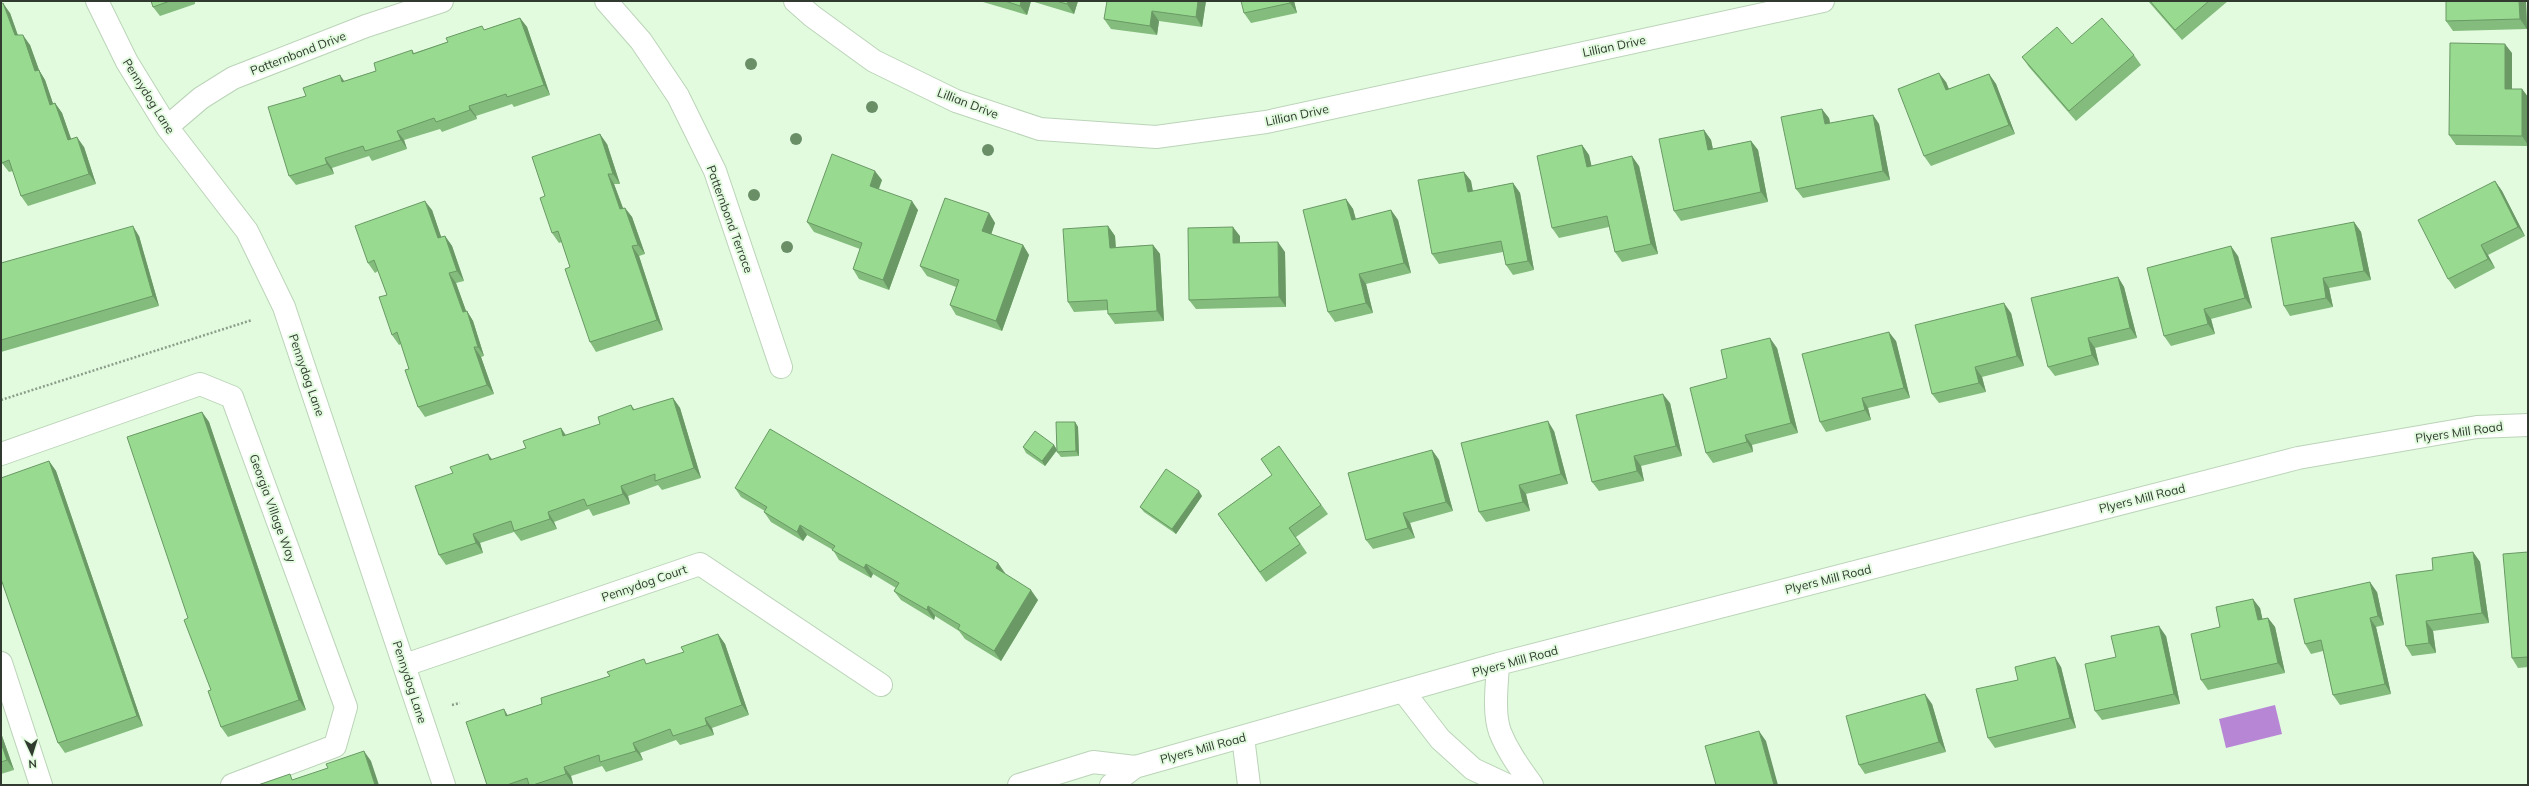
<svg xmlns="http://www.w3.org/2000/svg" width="2529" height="786" font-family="Mulish,sans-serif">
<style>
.water{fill:#b787d6}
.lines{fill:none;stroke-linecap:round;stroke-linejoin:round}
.minor-casing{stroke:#bbd4b8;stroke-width:24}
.path{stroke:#8c9d89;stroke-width:2.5;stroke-dasharray:2 2;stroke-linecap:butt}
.minor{stroke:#fff;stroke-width:22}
.tree{fill:#6a8f67}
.wall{fill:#83bc7c}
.shaded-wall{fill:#6a9965}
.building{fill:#98db90;stroke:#6a9965}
.labels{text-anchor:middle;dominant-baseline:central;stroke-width:4;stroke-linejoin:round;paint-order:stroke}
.street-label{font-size:12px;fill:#303a2f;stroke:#e2fbdf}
</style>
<rect width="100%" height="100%" fill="#e2fbdf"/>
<path class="water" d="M2275,705L2282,734L2226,748L2219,719Z"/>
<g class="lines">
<defs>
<path id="minor" d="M97,1L127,62L167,127L247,231L284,307L444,785
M606,1L641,41L678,96L715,171L781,367
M795,1L812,16L874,61L956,101L1040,129L1156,137L1266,122L1823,1
M167,127L201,98L233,78L366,26L442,1
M1,454L200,384L232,397L346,707L335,746L232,785
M1,663L41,785
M1498,664C1497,685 1493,712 1500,732C1508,752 1520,768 1532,785
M405,665L700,564L881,685
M1403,691L1440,739L1473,769L1507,785
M1243,737L1249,785
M1019,785L1093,762L1135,767L1498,664L2298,458L2477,427L2528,425
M1111,785L1135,767"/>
</defs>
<use href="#minor" class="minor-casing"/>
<path class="path" d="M1,400L252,320
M452,705L460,703"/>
<use href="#minor" class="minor"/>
</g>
<g class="tree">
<circle cx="751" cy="64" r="6"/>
<circle cx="872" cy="107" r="6"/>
<circle cx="796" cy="139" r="6"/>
<circle cx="988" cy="150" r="6"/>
<circle cx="754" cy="195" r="6"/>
<circle cx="787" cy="247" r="6"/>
</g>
<path class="wall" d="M151,1H195V4L160,16L153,7Z
M983,1H1078L1074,14L1031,1L1027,15L983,2Z
M1206,1L1202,27L1159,21L1157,35L1111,29L1104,19Z
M1294,1L1297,13L1251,23L1244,13Z
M2148,1H2228L2182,40Z
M2526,1L2527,29L2453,31L2446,21Z
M10,13L18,35L30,45L39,70L45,80L53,104L55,103L62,113L71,139L84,147L96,184L28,206L21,196L13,171L9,172L2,163Z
M520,18L527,27L550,95L514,107L512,104L476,116L477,119L442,132L440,129L404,140L407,149L372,161L369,156L332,168L334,174L296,185L289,176L306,96L344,81L376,71L412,50L414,53Z
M2072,44L2134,55L2141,65L2076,121L2029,67L2022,57Z
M2512,53V89H2522L2528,97V146L2456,145L2449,135Z
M1989,74L1996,84L2015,134L1931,166L1924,156L1946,82L1949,89Z
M1873,115L1879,124L1890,180L1803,198L1796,189L1829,118L1830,123Z
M1704,130L1711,140L1713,149L1751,141L1758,150L1768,202L1681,221L1674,211Z
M607,144L620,184H614L623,208H625L632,217L645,254L639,256L663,330L596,352L590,342L570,267L562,242L559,243L552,233Z
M1582,145L1589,155L1591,166H1639L1658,254L1622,262L1615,252L1609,227L1559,238L1552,228Z
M1464,172L1471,181L1472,191L1513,183L1520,193L1534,270L1513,275L1506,265L1503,252L1439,264L1432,254Z
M882,180L879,189L918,210L889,290L859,279L853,269L860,249L814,232L807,222Z
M2495,181L2502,191L2525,236L2488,255L2495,268L2455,289L2448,279Z
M1346,199L1353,209L1356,219L1391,210L1398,220L1411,273L1366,284L1373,313L1335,322L1328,312Z
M432,210L441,237L445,236L452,246L464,281L456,283L466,311H467L473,321L484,356L481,357L494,394L425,417L418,407L409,369L401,344L399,345L392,335L387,295L378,271L375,273L368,263Z
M989,213L995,223L991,234L1023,245L1029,255L1002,331L956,315L950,305L956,287L927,276L920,266Z
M2354,222L2361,232L2371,280L2329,288L2333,307L2290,316L2284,306Z
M1108,226L1115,236L1116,247L1153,245L1160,254L1164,321L1115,324L1108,314V310L1074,312L1068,302Z
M139,236L159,306L1,352V263Z
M1240,236V243L1285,252L1286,307L1196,309L1189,300Z
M2238,256L2252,308L2211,319L2215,334L2171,346L2164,336Z
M2118,277L2124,287L2137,338L2095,348L2099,365L2055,376L2048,367Z
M2011,313L2024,366L1982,377L1986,392L1939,403L1932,394Z
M1896,341L1910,398L1868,408L1871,420L1826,432L1820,422Z
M1777,348L1798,433L1752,445L1753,452L1713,463L1706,453L1727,378Z
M673,398L680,408L701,478L662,490L658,485L628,496L630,504L593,516L589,509L554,522L557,529L521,541L514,532L480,543L483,553L446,565L439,555L492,460L526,448L561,428L566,435L600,424L631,405L635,410Z
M1670,403L1682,456L1641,466L1644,481L1599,491L1592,482Z
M202,412L209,422L306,710L228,737L221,727L211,690L188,618Z
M1075,422L1078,427L1079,456L1061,457L1057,452Z
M1554,431L1568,484L1526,494L1530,511L1486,522L1479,512Z
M1054,445L1057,450L1045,466L1026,453L1023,447Z
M1279,446L1328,514L1296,537L1307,553L1266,582L1218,514L1272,475Z
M1432,450L1439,460L1453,511L1410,523L1415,538L1373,549L1366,540Z
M49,461L56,471L143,726L65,753L58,743Z
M735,488L1005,573V574L1038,600L1001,661L965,639L959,631L935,616L934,620L901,600L894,591L896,588L873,574L871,578L839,560L833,550L807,535L803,541L771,522L764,512L765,511L741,497Z
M1202,496L1176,534L1144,512L1140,507Z
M2473,552L2480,562L2489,623L2433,631L2436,653L2412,656L2406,646L2433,570Z
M2528,552V667L2518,668L2512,658Z
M2377,592L2384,625L2376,627L2391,694L2340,705L2333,695L2323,651L2311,654L2305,644Z
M2260,608L2262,619L2268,618L2275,627L2285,673L2208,690L2201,680L2220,627Z
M718,634L725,644L749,715L712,728L714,735L680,745L676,740L640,753L643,760L606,772L602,766L571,776L573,784L569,785H487L508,715L542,704L610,676L607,672L648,664L684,652Z
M2166,636L2180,704L2102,720L2095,711Z
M2061,667L2076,728L1995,748L1988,738L2018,680Z
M1932,704L1946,752L1865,774L1859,765Z
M1,733L14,770L1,774Z"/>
<path class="shaded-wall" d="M1021,1H1031L1027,15L1020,6Z
M1068,1H1078L1074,14L1067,4Z
M1198,1H1206L1202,27L1196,17Z
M1290,1H1294L1297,13L1290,3Z
M2519,1H2526L2527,29L2520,19Z
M3,3L10,13L21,45L15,35Z
M1152,11L1159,21L1157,35L1150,26Z
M520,18L527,27L550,95L544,85Z
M23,35L30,45L39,70L45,80L57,115L50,105L35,71Z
M2505,44L2512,53V98L2505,89Z
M1939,73L1946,82L1953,100L1946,90Z
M1989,74L1996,84L2015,134L2009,125Z
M340,75L347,85L342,82Z
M2522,89L2528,97V145L2522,136Z
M55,103L62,113L75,150L68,140Z
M469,106L476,116L477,119L470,110Z
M1822,109L1829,118L1832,134L1825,124Z
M1873,115L1879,124L1890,180L1883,171Z
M1704,130L1711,140L1715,160L1708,150Z
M397,131L404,140L407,149L401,140Z
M600,134L607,144L620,184L613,174Z
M77,137L84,147L96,184L89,174Z
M1751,141L1758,150L1768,202L1761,192Z
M1582,145L1589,155L1594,176L1587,167Z
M1632,156L1639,166L1658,254L1651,244Z
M325,158L332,168L334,174L327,164Z
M875,171L882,180L876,195L870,186Z
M1464,172L1471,181L1475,201L1468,192Z
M608,174L614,184L627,219L620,209Z
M2495,181L2502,191L2525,236L2518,227Z
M1513,183L1520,193L1534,270L1528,261Z
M1346,199L1353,209L1358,229L1352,220Z
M425,201L432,210L445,248L438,238Z
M912,201L918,210L889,290L883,280Z
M625,208L632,217L645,254L638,245Z
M1391,210L1398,220L1411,273L1404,263Z
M989,213L995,223L989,241L982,231Z
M2354,222L2361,232L2371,280L2364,271Z
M133,226L139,236L159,306L153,296Z
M1108,226L1115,236L1116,257L1110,248Z
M1233,227L1240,236V253L1233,243Z
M445,236L452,246L464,281L457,271Z
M1278,242L1285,252L1286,307L1279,297Z
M1023,245L1029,255L1002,331L996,321Z
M1153,245L1160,254L1164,321L1157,311Z
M2481,245L2488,255L2495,268L2488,259Z
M632,246L639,256L663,330L657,320Z
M2231,246L2238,256L2252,308L2245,298Z
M449,273L456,283L470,322L463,312Z
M1359,274L1366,284L1373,313L1366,303Z
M2118,277L2124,287L2137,338L2130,328Z
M2323,278L2329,288L2333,307L2326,298Z
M2004,303L2011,313L2024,366L2017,356Z
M2204,309L2211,319L2215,334L2208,324Z
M467,311L473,321L484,356L478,347Z
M1889,332L1896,341L1910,398L1904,388Z
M1770,338L1777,348L1798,433L1791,423Z
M2088,338L2095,348L2099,365L2092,355Z
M474,347L481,357L494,394L487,385Z
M1975,367L1982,377L1986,392L1979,383Z
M1663,394L1670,403L1682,456L1676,446Z
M673,398L680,408L701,478L694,468Z
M1862,398L1868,408L1871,420L1865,410Z
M202,412L209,422L306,710L299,700Z
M1548,421L1554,431L1568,484L1561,474Z
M1075,422L1078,427L1079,456L1076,451Z
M561,428L567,438L563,436Z
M1745,435L1752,445L1753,452L1747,442Z
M1054,445L1057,450L1045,466L1042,461Z
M1432,450L1439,460L1453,511L1446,502Z
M488,454L495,463L490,460Z
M1634,456L1641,466L1644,481L1637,471Z
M49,461L56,471L143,726L137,716Z
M1519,485L1526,494L1530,511L1523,502Z
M621,486L628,496L630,504L623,494Z
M1199,491L1202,496L1176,534L1172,529Z
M548,512L554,522L557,529L550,519Z
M1403,513L1410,523L1415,538L1408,528Z
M800,525L807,535L803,541L797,532Z
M473,534L480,543L483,553L476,543Z
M2473,552L2480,562L2489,623L2482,613Z
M998,563L1005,573L1002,578L996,568Z
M866,564L873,574L871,578L864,568Z
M2370,582L2377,592L2384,625L2378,616Z
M1031,590L1038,600L1001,661L994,651Z
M2253,599L2260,608L2265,630L2258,620Z
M928,606L935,616L934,620L927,610Z
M2268,618L2275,627L2285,673L2278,663Z
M2370,618L2376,627L2391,694L2385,684Z
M2426,621L2433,631L2436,653L2429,643Z
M2159,626L2166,636L2180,704L2174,694Z
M718,634L725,644L749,715L742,705Z
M2055,657L2061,667L2076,728L2070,718Z
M1925,694L1932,704L1946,752L1939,742Z
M504,709L510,719L506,716Z
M705,718L712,728L714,735L707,725Z
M1759,731L1766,741L1778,785H1774Z
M1,733L14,770L7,760L1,743Z
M633,743L640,753L643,760L636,751Z
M364,751L371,761L379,785H375Z
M564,767L571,776L573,784L566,774Z"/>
<path class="building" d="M151,1H170L153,7Z
M1005,1H1021L1020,6Z
M1056,1H1068L1067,4Z
M1107,1H1198L1196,17L1152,11L1150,26L1104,19Z
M1241,1H1290V3L1244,13Z
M2150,1H2209L2175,30Z
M2446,1H2519L2520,19L2446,21Z
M3,3L15,35H23L35,71L39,70L50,105L55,103L68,140L77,137L89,174L21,196L9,160L2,163L1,159V4Z
M520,18L544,85L507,97L506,94L469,106L470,110L436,122L434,118L397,131L401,140L365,151L363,146L325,158L327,164L289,176L268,107L306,96L303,88L340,75L342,82L376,71L374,63L412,50L413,54L448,42L446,38L482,26L484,30Z
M2102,18L2134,55L2069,111L2022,57L2057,27L2072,44Z
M2450,43L2505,44V89H2522V136L2449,135Z
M1939,73L1946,90L1989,74L2009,125L1924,156L1898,89Z
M1822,109L1825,124L1873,115L1883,171L1796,189L1781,117Z
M1704,130L1708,150L1751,141L1761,192L1674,211L1659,139Z
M600,134L613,174H608L620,209L625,208L638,245L632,246L657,320L590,342L565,269L570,267L558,231L552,233L540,198L545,196L532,157Z
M1582,145L1587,167L1632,156L1651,244L1615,252L1607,216L1552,228L1537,156Z
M832,154L875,171L870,186L912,201L883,280L853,269L862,243L807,222Z
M1464,172L1468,192L1513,183L1528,261L1506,265L1501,241L1432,254L1418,180Z
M2495,181L2518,227L2481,245L2488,259L2448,279L2418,220Z
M945,198L989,213L982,231L1023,245L996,321L950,305L959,280L920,266Z
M1346,199L1352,220L1391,210L1404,263L1359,274L1366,303L1328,312L1303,210Z
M425,201L438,238L445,236L457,271L449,273L463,312L467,311L478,347H474L487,385L418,407L405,370L409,369L397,332L392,335L379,297L387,295L374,260L368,263L355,226Z
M2354,222L2364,271L2323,278L2326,298L2284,306L2271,238Z
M133,226L153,296L1,340V263Z
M1108,226L1110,248L1153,245L1157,311L1108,314L1107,300L1068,302L1063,229Z
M1233,227V243L1278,242L1279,297L1189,300L1188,228Z
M2231,246L2245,298L2204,309L2208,324L2164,336L2147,268Z
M2118,277L2130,328L2088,338L2092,355L2048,367L2031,298Z
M2004,303L2017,356L1975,367L1979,383L1932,394L1915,325Z
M1889,332L1904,388L1862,398L1865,410L1820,422L1802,354Z
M1770,338L1791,423L1745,435L1747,442L1706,453L1690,388L1727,378L1721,350Z
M1663,394L1676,446L1634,456L1637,471L1592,482L1576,415Z
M673,398L694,468L655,481V474L621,486L623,494L587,506L584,499L548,512L550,519L514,531L511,521L473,534L476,543L439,555L415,486L453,473L450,467L488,454L490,460L526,448L523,441L561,428L563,436L600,424L598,417L631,405L633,410Z
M202,412L299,700L221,727L208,691L211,690L184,620L188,618L127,437Z
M1548,421L1561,474L1519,485L1523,502L1479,512L1461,443Z
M1056,422H1075L1076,451L1057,452Z
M770,429L998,563L996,568L1031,590L994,651L958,629L960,625L928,606L927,610L894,591L899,583L866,564L864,568L832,550L835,546L800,525L797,532L764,512L767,507L735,488Z
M1035,431L1054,445L1042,461L1023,447Z
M1279,446L1321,505L1289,528L1300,544L1260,572L1218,514L1272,475L1261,459Z
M1432,450L1446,502L1403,513L1408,528L1366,540L1348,473Z
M49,461L137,716L58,743L1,579V478Z
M1166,469L1199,491L1172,529L1140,507Z
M2473,552L2482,613L2426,621L2429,643L2406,646L2396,575L2433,570L2432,558Z
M2528,552V657L2512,658L2503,554Z
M2370,582L2378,616L2370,618L2385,684L2333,695L2321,640L2305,644L2294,599Z
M2253,599L2258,620L2268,618L2278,663L2201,680L2191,634L2220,627L2216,607Z
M2159,626L2174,694L2095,711L2085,664L2116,657L2111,636Z
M718,634L742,705L705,718L707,725L673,736L670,729L633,743L636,751L600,762L599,755L564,767L566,774L533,785H529L527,778L507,785H487L466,722L504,709L506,716L542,704L541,698L610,676L607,672L644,659L646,664L684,652L681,647Z
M2055,657L2070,718L1988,738L1976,689L2018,680L2015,667Z
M1925,694L1939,742L1859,765L1846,716Z
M1759,731L1774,785H1716L1705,746Z
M1,743L7,760L1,762Z
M364,751L375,785H258L290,774L292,780L328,768L326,764Z"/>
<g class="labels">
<g class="street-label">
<text transform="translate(1614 46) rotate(-12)">Lillian Drive</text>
<text transform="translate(298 53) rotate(-21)">Patternbond Drive</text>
<text transform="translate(149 96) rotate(58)">Pennydog Lane</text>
<text transform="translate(968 103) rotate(21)">Lillian Drive</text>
<text transform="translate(1297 115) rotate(-12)">Lillian Drive</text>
<text transform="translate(730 219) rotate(70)">Patternbond Terrace</text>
<text transform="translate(307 375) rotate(71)">Pennydog Lane</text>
<text transform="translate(2459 432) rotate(-8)">Plyers Mill Road</text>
<text transform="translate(2142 498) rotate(-14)">Plyers Mill Road</text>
<text transform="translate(273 508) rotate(70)">Georgia Village Way</text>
<text transform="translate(1828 579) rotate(-14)">Plyers Mill Road</text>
<text transform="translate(644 583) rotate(-19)">Pennydog Court</text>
<text transform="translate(1515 661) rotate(-15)">Plyers Mill Road</text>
<text transform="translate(410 682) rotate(72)">Pennydog Lane</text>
<text transform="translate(1203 748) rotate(-15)">Plyers Mill Road</text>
</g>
</g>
<rect width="2529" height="786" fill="none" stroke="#303a2f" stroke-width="4"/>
<g transform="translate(32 754) rotate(176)" stroke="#e2fbdf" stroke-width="3" paint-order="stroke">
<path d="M0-3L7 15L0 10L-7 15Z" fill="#303a2f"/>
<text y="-6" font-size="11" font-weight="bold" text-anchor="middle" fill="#303a2f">N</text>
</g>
</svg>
